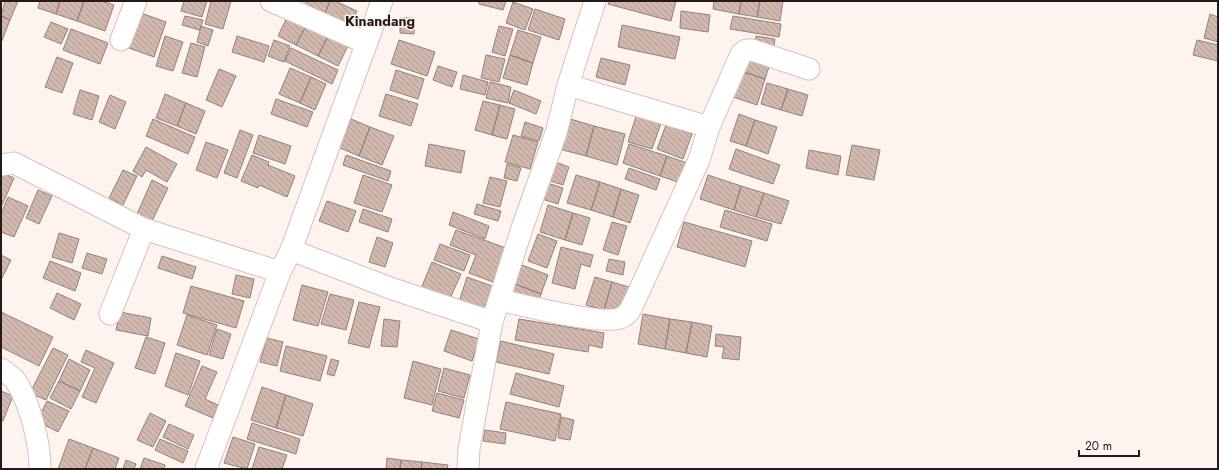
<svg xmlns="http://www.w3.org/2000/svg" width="1219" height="470" font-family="Jost,sans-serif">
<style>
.building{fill:url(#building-back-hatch);stroke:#968078}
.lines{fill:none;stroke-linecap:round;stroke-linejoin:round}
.minor-casing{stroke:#dac1b9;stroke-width:23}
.minor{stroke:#fff;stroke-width:21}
.labels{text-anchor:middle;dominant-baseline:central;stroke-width:3;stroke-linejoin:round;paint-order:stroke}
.quarter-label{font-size:14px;font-weight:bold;fill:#241b18;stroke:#fdf3ef}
</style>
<defs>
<pattern id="building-back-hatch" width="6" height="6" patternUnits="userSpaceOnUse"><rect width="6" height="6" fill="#d0b8af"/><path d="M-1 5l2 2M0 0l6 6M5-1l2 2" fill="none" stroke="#b29e96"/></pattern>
</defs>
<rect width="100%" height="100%" fill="#fdf3ef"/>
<path class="building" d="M5,1H18L10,20L1,16Z
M40,1H60L56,14L38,8Z
M60,1H84L77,21L56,14Z
M84,1H102L114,5L105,31L77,21Z
M184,1H207L202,17L181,11Z
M211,1H231L223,29L205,24Z
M306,1H330L323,18L303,9Z
M330,1H335L357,11L349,29L323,18Z
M479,1H506L503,10L479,4Z
M609,1H676L671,21L608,4Z
M714,1H741L739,14L713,9Z
M741,1H760L757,17L739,14Z
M760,1H783L780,21L757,17Z
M513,2L533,9L525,30L506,23Z
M535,9L565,19L559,40L528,30Z
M290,11L309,20L296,45L278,36Z
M681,11L710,15L708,32L680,28Z
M141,13L166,22L154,57L129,48Z
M1210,14L1218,17V42L1204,38Z
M1,16L10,20L1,43Z
M185,16L203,20L200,30L182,25Z
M733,16L781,24L779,37L730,29Z
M400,18H414V34L400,33Z
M309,20L330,32L318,56L296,45Z
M51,22L68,29L61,44L44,37Z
M622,25L680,37L675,59L618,47Z
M201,26L213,30L208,46L197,42Z
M499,26L513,29L505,56L492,52Z
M71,29L108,43L100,64L63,50Z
M518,30L541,37L533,63L510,55Z
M330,32L350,42L338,66L318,56Z
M165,36L183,42L173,71L156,66Z
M237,36L269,46L264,62L232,52Z
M756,36L775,39L773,51L755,48Z
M274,40L290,46L284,62L268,56Z
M399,40L435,52L427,76L391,64Z
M1197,40L1218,45V61L1193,55Z
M191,43L205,47L197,77L182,73Z
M291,48L338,70L332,84L285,61Z
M486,55L505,59L499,82L481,78Z
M510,55L533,63L527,85L503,78Z
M743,56L770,64L765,79L738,70Z
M57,57L73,63L62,93L45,87Z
M601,58L630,65L625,85L596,77Z
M438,66L457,72L452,87L433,80Z
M290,68L311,77L300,103L279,94Z
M219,69L236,76L222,107L206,100Z
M396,70L424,79L418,99L390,90Z
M738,70L765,79L757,105L730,96Z
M463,75L488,82L485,95L460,89Z
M311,77L326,84L315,110L300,103Z
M490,82L511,87L508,103L486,98Z
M767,83L788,89L781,110L761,104Z
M788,89L808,95L802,116L781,110Z
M80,90L99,96L92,120L73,114Z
M514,90L541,101L536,114L509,103Z
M165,94L186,103L177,126L156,118Z
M386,94L418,104L411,126L379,116Z
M110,95L126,102L115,129L99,122Z
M276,99L313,112L307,127L271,114Z
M483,101L500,105L492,135L475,130Z
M186,103L205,111L196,134L177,126Z
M500,105L515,109L507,139L492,135Z
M637,113L662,120L652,149L628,142Z
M739,114L755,120L746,146L730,141Z
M567,118L594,126L586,156L559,149Z
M153,119L195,137L188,154L146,136Z
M351,119L370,127L359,156L340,148Z
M755,120L777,127L768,154L746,146Z
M525,122L543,128L539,141L521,136Z
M666,125L692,134L683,159L657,149Z
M594,126L625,134L617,165L586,156Z
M370,127L394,136L382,165L359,156Z
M240,130L253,135L237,178L224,173Z
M259,135L291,146L285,164L253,153Z
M513,135L538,142L530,169L505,162Z
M206,142L228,150L217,178L196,170Z
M429,144L465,151L461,173L425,166Z
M629,144L667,156L660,176L623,163Z
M852,145L880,150L874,180L846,175Z
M146,147L177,164L167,182L146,170L142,177L133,171Z
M736,149L780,165L773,184L729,169Z
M809,150L841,156L838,175L806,168Z
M252,155L269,162L268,165L295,176L287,197L259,185L258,188L241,181Z
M346,155L391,171L388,181L343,165Z
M667,156L690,164L684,184L660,176Z
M550,160L569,167L563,185L544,179Z
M507,164L521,168L517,181L504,178Z
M629,168L660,179L656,190L625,179Z
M123,170L137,176L123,205L109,198Z
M1,172L14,178L2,205L1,204Z
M363,175L392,185L382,212L354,203Z
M576,175L600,182L591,210L567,203Z
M708,175L741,186L734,210L700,199Z
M490,177L507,181L500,207L483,203Z
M152,180L168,188L152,221L137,214Z
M544,182L563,188L558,204L539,198Z
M600,182L621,189L613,217L591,210Z
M741,186L764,193L756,217L734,210Z
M621,189L639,195L630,223L613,217Z
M38,190L52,196L39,224L26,218Z
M764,193L789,201L781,224L756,217Z
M8,197L28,206L14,237L1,232V214Z
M327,201L356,211L348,232L319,221Z
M477,204L501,211L498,221L474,214Z
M548,205L573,213L565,240L540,232Z
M363,209L392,219L388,232L359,222Z
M725,210L772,224L767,241L720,227Z
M453,212L489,226L485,239L449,225Z
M573,213L590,218L582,245L565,240Z
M612,222L627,226L618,255L603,250Z
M684,222L752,241L745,267L677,247Z
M456,230L506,248L493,282L469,273L476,255L450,245Z
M59,233L79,239L72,263L52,257Z
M538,234L557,241L547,268L528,261Z
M377,237L393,243L385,267L369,262Z
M440,244L470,255L464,271L434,260Z
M561,247L593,255L590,267L581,264L575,289L552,283Z
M87,253L107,259L102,274L82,268Z
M1,255L11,260L1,280Z
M162,256L196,267L192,279L158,268Z
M609,259L625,262L623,275L606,271Z
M50,261L81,273L75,291L43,278Z
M432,262L461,274L448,303L420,291Z
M522,265L548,275L541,294L515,284Z
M236,275L254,279L250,298L232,294Z
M467,277L492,286L484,310L459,302Z
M595,277L612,282L604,310L586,305Z
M612,282L629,287L620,315L604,310Z
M515,284L541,294L536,306L510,296Z
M302,285L328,292L318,326L293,320Z
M191,286L244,301L236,328L183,313Z
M57,293L81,304L74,320L50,308Z
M330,294L354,300L346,330L321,324Z
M359,302L380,307L369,348L348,343Z
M1,312L53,337L39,366L1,347Z
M120,312L151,318L148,336L116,330Z
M643,314L670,319L665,349L638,344Z
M187,315L217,325L207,355L177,345Z
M384,319L400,321L397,347L381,346Z
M519,319L604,333L602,348L589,345L588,352L515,340Z
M670,319L692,322L686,353L665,349Z
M692,322L712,326L707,357L686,353Z
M217,329L231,334L223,359L209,355Z
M451,330L479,339L472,361L444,351Z
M716,334L741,337L739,360L722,358L724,347L715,346Z
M146,337L165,343L155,374L135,368Z
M267,338L283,342L277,366L260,362Z
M501,341L554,354L549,374L496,362Z
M286,346L327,356L320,381L280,371Z
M53,348L68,355L46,400L30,393Z
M86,350L114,363L96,403L82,397L95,368L81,362Z
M176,353L200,361L188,395L165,386Z
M69,359L90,370L80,391L59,381Z
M331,359L339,361L334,376L327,374Z
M413,361L441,369L432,405L404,398Z
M202,366L217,372L205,399L218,405L213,418L185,406Z
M444,368L470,375L464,398L438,391Z
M516,373L564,386L559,407L510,394Z
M59,381L80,391L71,409L50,398Z
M262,387L286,395L276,428L251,420Z
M1,391L13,396L3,421L1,420Z
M437,393L464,400L459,418L432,411Z
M286,395L313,404L303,436L276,428Z
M47,401L69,411L58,432L37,421Z
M506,402L561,414L555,441L500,429Z
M150,413L166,421L153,447L137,440Z
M561,417L574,420L570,440L558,438Z
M252,423L300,439L296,454L247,439Z
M169,424L194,435L188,449L163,437Z
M485,430L506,433L505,444L483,441Z
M233,437L255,444L247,469L224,463Z
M69,439L93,448L85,469H58Z
M160,439L188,451L183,463L155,450Z
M259,447L287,455L282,469H252Z
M93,448L119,458L115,469H85Z
M144,458L165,465L164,469H140Z
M387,458L401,460L400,469H386Z
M126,460L136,464L134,469H123Z
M401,460L422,462L421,469H400Z
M422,462L448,465L447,469H421Z"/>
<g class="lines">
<defs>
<path id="minor" d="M271,1L366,43
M121,40L136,1
M568,85L709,127
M1,165L14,163L144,229L280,272
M291,250L390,288L492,322
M500,300C522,305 608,327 623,317C630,313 632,306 635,300L699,160L709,127L741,54L746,50H752L809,69
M110,314L144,229
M1,369C5,372 12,376 15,380C30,402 40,443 40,469
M206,469L280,272L291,250L382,1
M468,469L469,449L492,322L522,228L556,133L568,85L595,1"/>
</defs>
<use href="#minor" class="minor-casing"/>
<use href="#minor" class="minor"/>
</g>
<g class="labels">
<g class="quarter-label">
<text x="380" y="21">Kinandang</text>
</g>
</g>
<rect width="1219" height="470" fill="none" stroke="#241b18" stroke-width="4"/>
<path d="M1079 450v6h60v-6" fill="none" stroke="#241b18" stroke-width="2"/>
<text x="1085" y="450" font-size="12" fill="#241b18" stroke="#fdf3ef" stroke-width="3" paint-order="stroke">20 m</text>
</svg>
